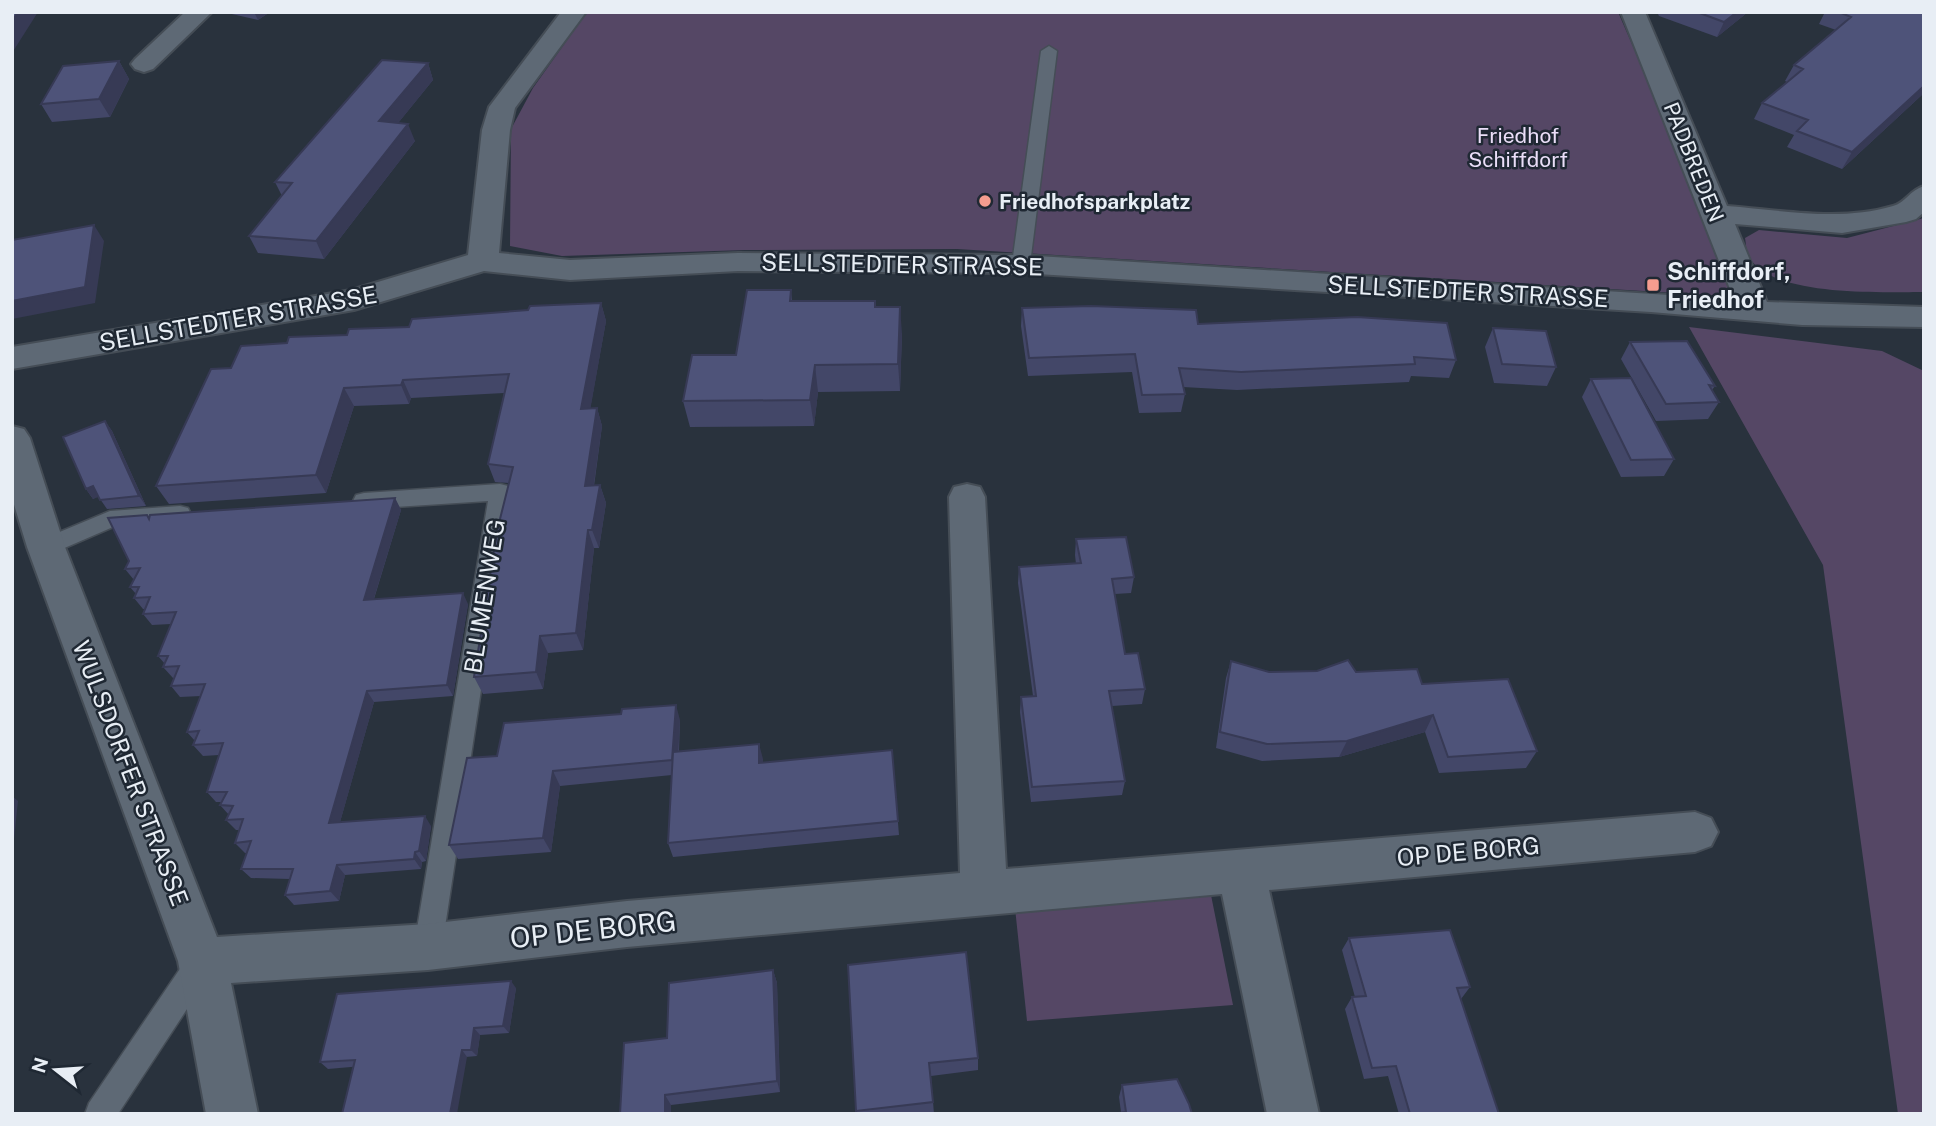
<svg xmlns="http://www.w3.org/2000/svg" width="1936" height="1126" font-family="'Public Sans',sans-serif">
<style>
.green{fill:#554765}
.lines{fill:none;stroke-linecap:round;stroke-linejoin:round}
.service-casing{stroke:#454d56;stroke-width:3}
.minor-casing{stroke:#454d56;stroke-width:4}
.service{fill:#5e6975;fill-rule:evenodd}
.minor{fill:#5e6975;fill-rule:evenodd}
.wall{fill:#434768}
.shaded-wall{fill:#373a55}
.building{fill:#4e5379;stroke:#373a55;stroke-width:2}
.poi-dot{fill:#f59d8f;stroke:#1f2833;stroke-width:2.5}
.labels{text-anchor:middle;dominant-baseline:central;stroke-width:5;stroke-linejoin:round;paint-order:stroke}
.far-park-label{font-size:21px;fill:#eadef8;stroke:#1f2833}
.far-street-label{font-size:21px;fill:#e8eef5;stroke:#1f2833}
.far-poi-label{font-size:21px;font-weight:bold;fill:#e8eef5;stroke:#1f2833;text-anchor:start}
.street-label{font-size:24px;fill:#e8eef5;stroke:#1f2833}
.poi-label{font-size:24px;font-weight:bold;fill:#e8eef5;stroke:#1f2833;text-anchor:start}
.near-street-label{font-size:28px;fill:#e8eef5;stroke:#1f2833}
</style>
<rect width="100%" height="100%" fill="#29323d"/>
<path class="green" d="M587,12H1618L1742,297L957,249L745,250L562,256L510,246L511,129L533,88Z
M1924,218V292C1885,292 1765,298 1748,254C1746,250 1746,243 1745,238L1759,230L1847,238Z
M1689,327L1882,351L1924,371V1114H1898L1823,565Z
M1211,895L1233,1005L1027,1021L1015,908Z"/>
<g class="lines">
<defs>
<path id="service" d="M1049,46L1057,51L1030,264L1021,270L1012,264L1041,51Z
M500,484L508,486L511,492L442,947L438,957L428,961L418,957L414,947L488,501L364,509L356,507L353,501L356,495L364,493Z
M180,506L188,508L191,514L188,520L113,527L46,556L38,553L35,547L38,541L110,511Z
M200,950L210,954L214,964L210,974L118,1114H85L89,1103L190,954Z"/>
<path id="minor" d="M185,12H212L153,69L144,72L135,69L131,64L135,59Z
M561,12H586L515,108L510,130L499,253L570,260L738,253L1021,255L1734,299L1621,12H1645L1727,206C1781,210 1840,222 1893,206C1905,203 1910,190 1924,186V212L1916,219L1906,222L1842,233L1735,224L1767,302L1924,307V327L1802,325L1651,312L1021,273L738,271L570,280L484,271L354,310L12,369V347L351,290L468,255L482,130L489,107Z
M12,426L24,429L30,438L65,547L217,937L428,924L627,901L960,873L949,497L954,487L967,484L980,487L985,497L1006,869L1695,812L1711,818L1718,832L1711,846L1695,852L1269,890L1319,1114H1267L1222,894L627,947L428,970L231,983L258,1114H206L178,961L27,547L12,498Z"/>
</defs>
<use href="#service" class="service-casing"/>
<use href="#minor" class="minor-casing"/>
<use href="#service" class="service"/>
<use href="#minor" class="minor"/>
</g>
<path class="wall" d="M223,12H270L258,20Z
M1657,12H1748L1717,37L1659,16Z
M1825,12H1924V93L1842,169L1787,147L1794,135L1754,119L1762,103L1787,82L1785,81L1794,65L1836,30L1819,24Z
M119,61L129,79L110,117L52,122L41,104Z
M428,63L433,80L398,123L415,141L324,259L258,253L249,236L282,196L275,182Z
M791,290L792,301H875L876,307L902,334L900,391L818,392L814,426L690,427L683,401L736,355Z
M601,303L606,321L590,409L597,408L602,426L594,486L600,485L606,503L599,548H594L583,650L548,653L543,689L483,694L474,677L509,483L495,482L488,464L504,393L411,398L409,404L354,406L326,493L169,504L156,486L231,368L287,343L528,310Z
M1022,308L1198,324L1456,360L1449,378L1411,376L1409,382L1237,390L1183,387L1185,394L1181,412L1139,413L1132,372L1028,376L1021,326Z
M1493,328L1556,367L1547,386L1494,383L1485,347Z
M1630,342L1715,386L1712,390L1719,402L1708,419L1656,421L1621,359Z
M1591,379L1674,459L1664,476L1621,477L1582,397Z
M105,421L112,431L146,506L107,509L98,496L93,499L86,489Z
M395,498L401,510L374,599L468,604L453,696L374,702L340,822L431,826L426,861L422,862L421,869L345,875L339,901L294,905L285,895L290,879L251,878L241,869L247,853H245L235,843L239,830H236L226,820L229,815L220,805L221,802H216L207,792L219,755L203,756L193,745L195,741L187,732L201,696L180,697L171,686L174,678H173L163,667L165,664L158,656L171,624L152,625L143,614L145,609H143L134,598L136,594L130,587L134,580L125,569L149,518Z
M1076,539L1134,577L1131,593L1115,594L1125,654L1145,689L1142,704L1112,706L1125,781L1122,795L1031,802L1020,712L1021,697L1033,696L1018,583L1019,567L1076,564L1075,555Z
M1231,661L1269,672L1422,684L1537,751L1526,768L1439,773L1425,732L1339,757L1262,761L1216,748L1226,678Z
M680,720L679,751L763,759V763L892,750L899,835L673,857L668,843L672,775L560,786L551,852L458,859L449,845L497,756Z
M1349,938L1470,987L1461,999L1499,1114H1399L1388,1076L1364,1079L1345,1009L1352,997H1355L1342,950Z
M848,965L978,1058V1070L931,1076L934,1114H857Z
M773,970L777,983L780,1092L671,1105V1114H620L667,1038Z
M516,988L509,1033L480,1035L477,1056L328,1069L320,1062Z
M1122,1085L1192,1114L1121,1112L1119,1097Z"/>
<path class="shaded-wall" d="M18,12H38L12,53V21Z
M254,12H270L258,20Z
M1737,12H1748L1717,37L1724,22Z
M119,61L129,79L110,117L99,99Z
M428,63L433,80L386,138L379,121Z
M1924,86V93L1842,169L1852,152Z
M408,124L415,141L324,259L316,241Z
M94,225L104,241L95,303L12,319V301Z
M601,303L606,321L587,428L581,409Z
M900,307L902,334L900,391L898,364Z
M815,365L818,392L814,426L810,400Z
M403,380L411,398L409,404L401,385Z
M344,388L354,406L326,493L316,475Z
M597,408L602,426L591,504L585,486Z
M105,421L112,431L146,506L139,496Z
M600,485L606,503L599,548L592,530Z
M93,486L101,496L93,499L86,489Z
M395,498L401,510L370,611L364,600Z
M588,530L594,548L583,650L576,633Z
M463,593L468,604L453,696L447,685Z
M540,636L548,653L543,689L536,672Z
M367,691L374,702L337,833L329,823Z
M676,705L680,720L677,775L672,760Z
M1433,715L1425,732L1339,757L1347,741Z
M759,744L763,759V778L759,763Z
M553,771L560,786L551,852L543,838Z
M12,796L18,801L12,858Z
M425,816L431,826L426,861L419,851Z
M415,852L422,862L421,869L414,859Z
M337,865L345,875L339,901L330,891Z
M773,970L777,983L780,1092L777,1081Z
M511,981L516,988L509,1033L503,1026Z
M474,1028L480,1035L477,1056L471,1050Z
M462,1050L467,1057L457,1114H450Z
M665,1095L671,1105V1114H665Z"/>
<path class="building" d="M12,12H18L12,21Z
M1697,12H1737L1724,22Z
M1839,12H1924V86L1852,152L1797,131L1808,120L1762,103L1803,69L1794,65L1851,17Z
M382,60L428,63L379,121L408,124L316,241L249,236L292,183L275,182Z
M119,61L99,99L41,104L63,66Z
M94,225L85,287L12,301V240Z
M747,290H791L790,301H875V307H900L898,364L815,365L810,400L683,401L692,355H736Z
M601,303L581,409L597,408L585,486L600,485L592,530H588L576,633L540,636L536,672L474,677L497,531L513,467L488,464L509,374L403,380L401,385L344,388L316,475L156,486L211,369L231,368L241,346L287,343L289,337L347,335L349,329L409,327L412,319L528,310L530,306Z
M1091,306L1196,310L1198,324L1357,317L1447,323L1456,360L1414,357L1415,364L1241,372L1179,368L1185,394L1142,395L1135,354L1029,358L1022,308Z
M1493,328L1546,331L1556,367L1502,364Z
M1687,341L1715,386L1709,385L1719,402L1666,404L1630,342Z
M1631,378L1674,459L1631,460L1591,379Z
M105,421L139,496L100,500L93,486L86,489L63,437Z
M395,498L364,600L463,593L447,685L367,691L329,823L425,816L419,851L415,852L414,859L337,865L330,891L285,895L293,869H241L251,841L235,843L243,819L226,820L233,806L220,805L227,792H207L223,743L193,745L199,731L187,732L205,684L171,686L179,666L163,667L168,656H158L176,612L143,614L150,597L134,598L139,587H130L140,568L125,569L129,561L108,518L147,515L149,519L150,515Z
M1126,537L1134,577L1112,579L1125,654L1138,653L1145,689L1109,691L1125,781L1032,787L1021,697L1036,696L1019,567L1081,563L1076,539Z
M1348,660L1356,672L1417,669L1422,684L1508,679L1537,751L1448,757L1433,715L1347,741L1267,744L1220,732L1231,661L1269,672L1317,671Z
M676,705L672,760L553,771L543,838L449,845L467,758L497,756L504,723L621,714L622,709Z
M759,744V763L892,750L898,821L668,843L673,752Z
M1450,930L1470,987L1457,988L1499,1114H1410L1396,1066L1372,1068L1352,997L1366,996L1349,938Z
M966,952L978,1058L929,1063L933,1102L856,1111L848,965Z
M773,970L777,1081L665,1095V1114H620L624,1043L667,1038L669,983Z
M511,981L503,1026L474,1028L471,1050H462L450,1114H342L355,1060L320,1062L337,994Z
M1177,1079L1189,1104L1192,1114H1111L1126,1112L1122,1085Z"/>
<g class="poi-dot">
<circle cx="985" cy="201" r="7"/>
<rect x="1646" y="278" width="14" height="14" rx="3.5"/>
</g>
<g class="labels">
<g class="far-park-label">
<text x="1518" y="135">Friedhof<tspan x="1518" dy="24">Schiffdorf</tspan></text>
</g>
<g class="far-street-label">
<text transform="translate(1694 162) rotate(68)">PADBREDEN</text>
</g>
<g class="far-poi-label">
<text x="999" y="201">Friedhofsparkplatz</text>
</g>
<g class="street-label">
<text transform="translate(902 264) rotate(1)">SELLSTEDTER STRASSE</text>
<text transform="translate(1468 291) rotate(3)">SELLSTEDTER STRASSE</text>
<text transform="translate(238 318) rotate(-10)">SELLSTEDTER STRASSE</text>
<text transform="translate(484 596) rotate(-81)">BLUMENWEG</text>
<text transform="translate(131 773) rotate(69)">WULSDORFER STRASSE</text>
<text transform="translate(1468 851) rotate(-5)">OP DE BORG</text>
</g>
<g class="poi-label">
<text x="1667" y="271">Schiffdorf,<tspan x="1667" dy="28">Friedhof</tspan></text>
</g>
<g class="near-street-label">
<text transform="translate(593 929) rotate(-6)">OP DE BORG</text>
</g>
</g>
<rect width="1936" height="1126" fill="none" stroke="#e8eef5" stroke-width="28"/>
<g transform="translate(56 1070) rotate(287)" stroke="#1f2833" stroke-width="5" paint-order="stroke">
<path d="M0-5L12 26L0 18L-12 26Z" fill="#e8eef5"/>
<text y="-10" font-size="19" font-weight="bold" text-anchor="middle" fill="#e8eef5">N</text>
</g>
</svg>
